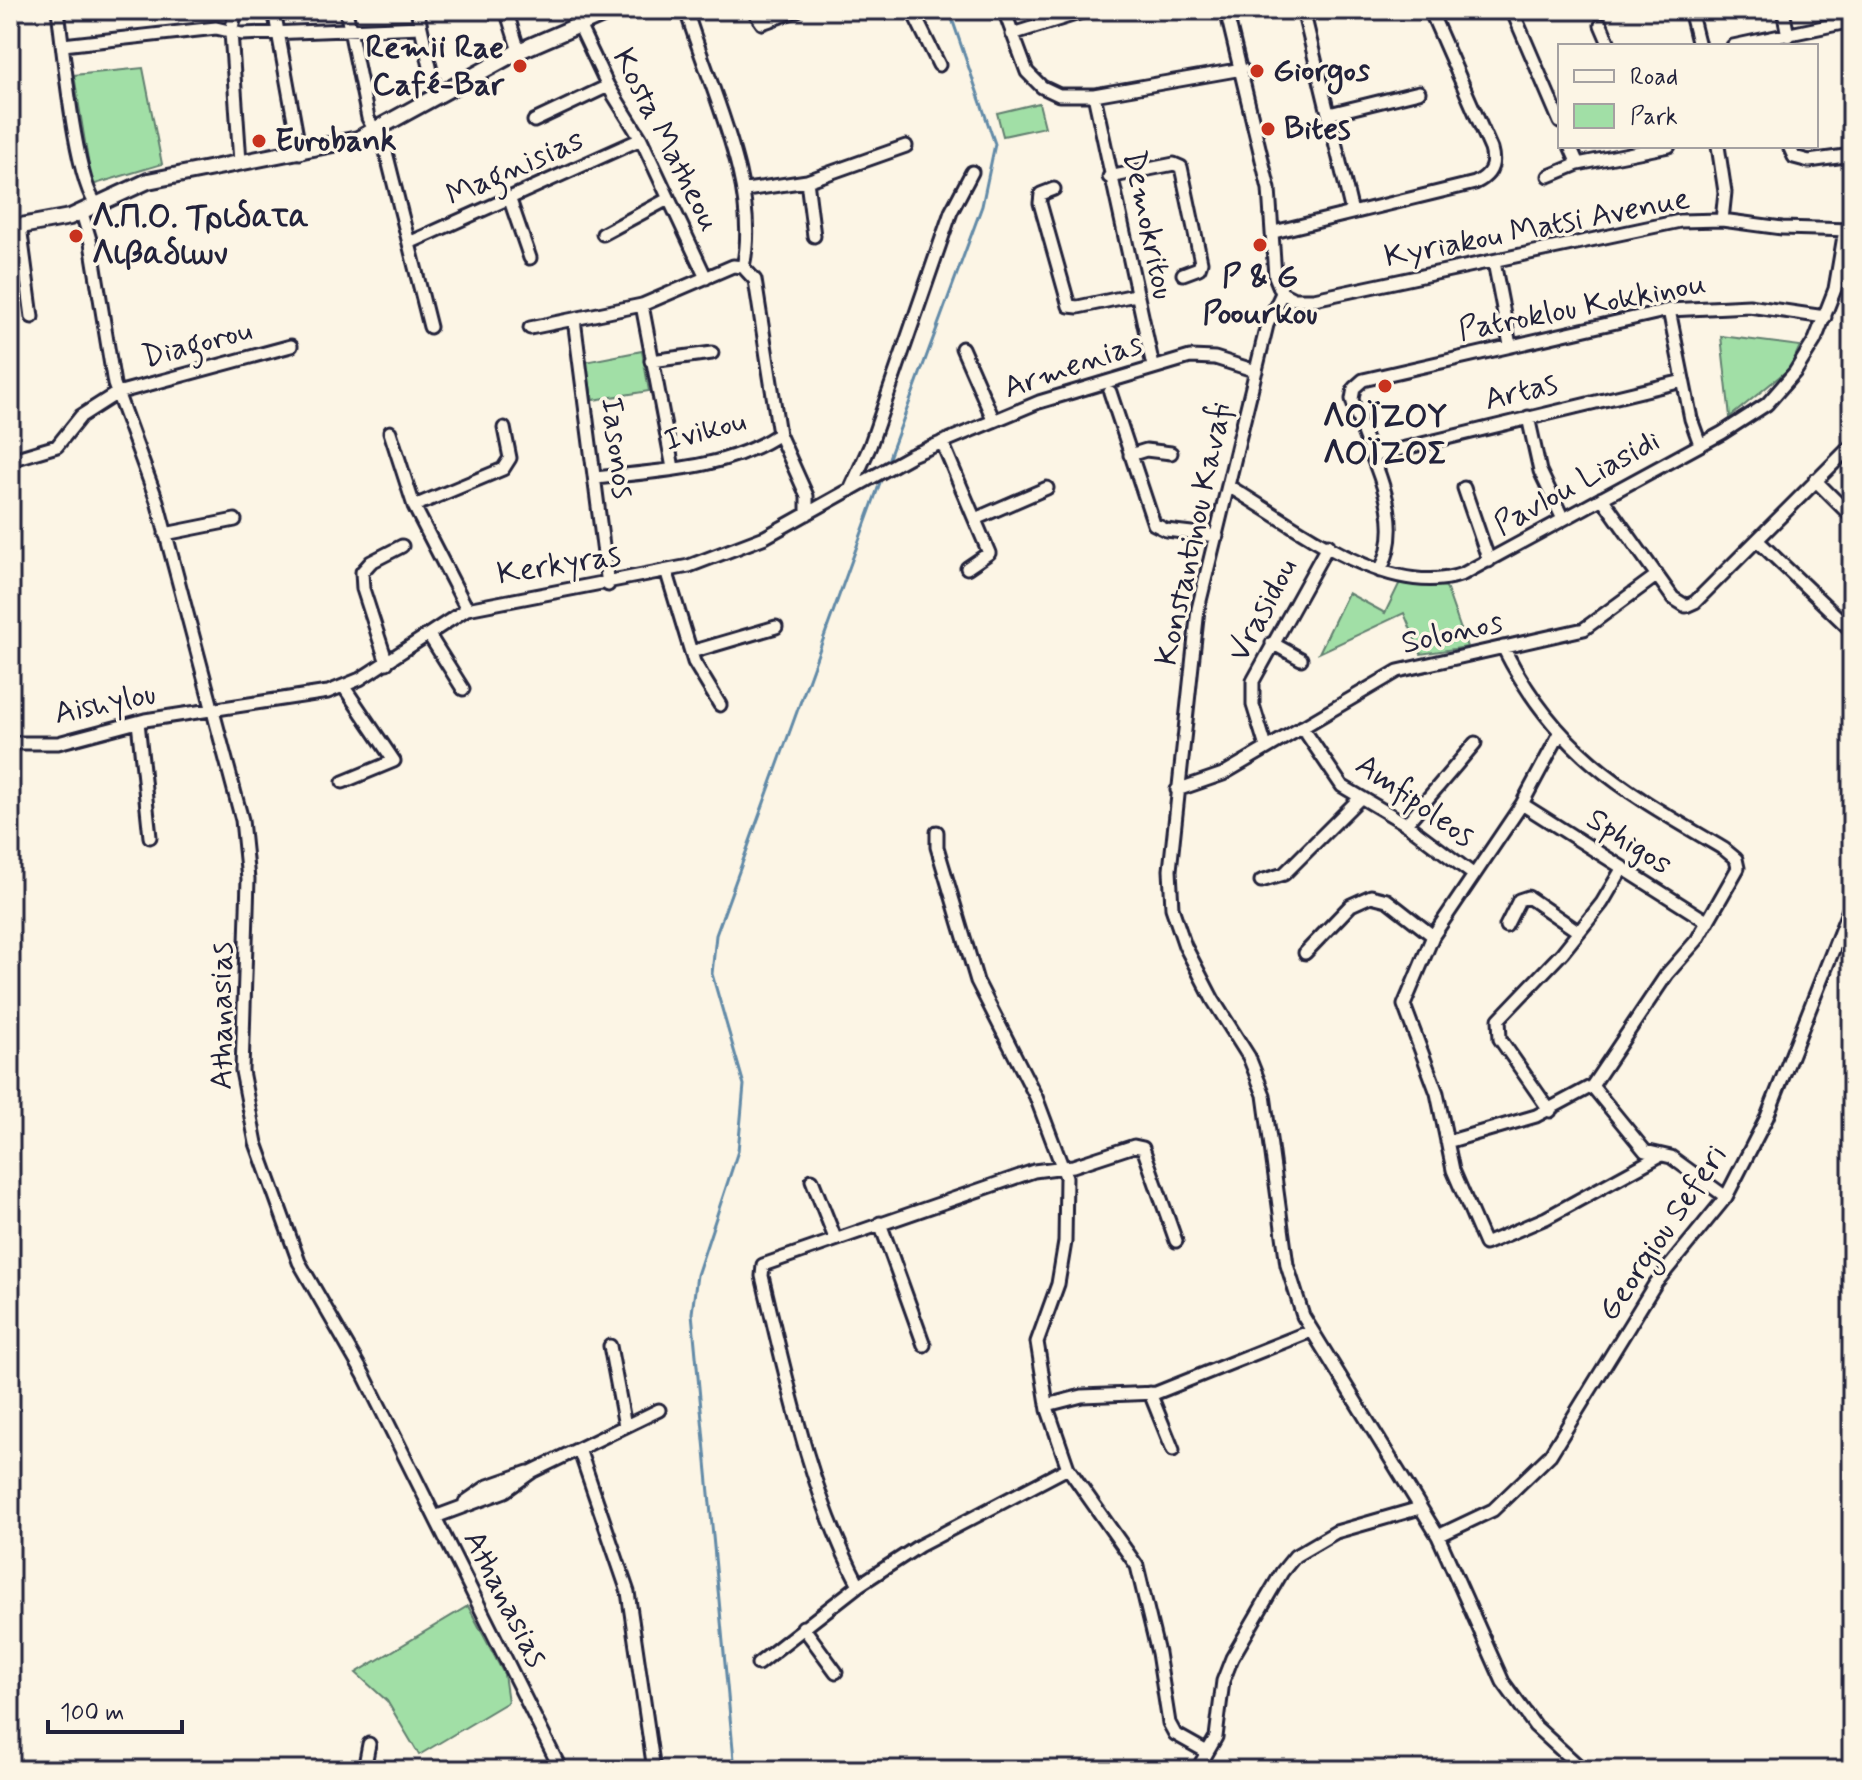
<svg xmlns="http://www.w3.org/2000/svg" width="1862" height="1780" font-family="Mynerve,sans-serif">
<style>
.green{fill:#a1dfa6;stroke:#628070;stroke-width:2}
.lines{fill:none;stroke-linecap:round;stroke-linejoin:round}
.stream{stroke:#628aa7;stroke-width:3}
.minor-casing{stroke:#22223b;stroke-width:17}
.major-casing{stroke:#22223b;stroke-width:20}
.minor{stroke:#fcf5e5;stroke-width:11}
.major{stroke:#fcf5e5;stroke-width:14}
.poi-dot{fill:#c8321e;stroke:#fcf5e5;stroke-width:3}
.labels{text-anchor:middle;dominant-baseline:central;stroke-width:7;stroke-linejoin:round;paint-order:stroke}
.poi-label{font-size:32px;font-weight:bold;fill:#22223b;stroke:#fcf5e5;text-anchor:start}
.street-label{font-size:32px;fill:#22223b;stroke:#fcf5e5}
</style>
<rect width="100%" height="100%" fill="#fcf5e5"/>
<filter id="ink" filterUnits="userSpaceOnUse"><feTurbulence type="fractalNoise" baseFrequency=".0125" numOctaves="2"/><feDisplacementMap in="SourceGraphic" scale="16" xChannelSelector="R" yChannelSelector="G"/><feConvolveMatrix kernelMatrix="1 2 1 2 8 2 1 2 1" color-interpolation-filters="sRGB"/></filter>
<g filter="url(#ink)">
<path class="green" d="M143,68L162,164L92,185L74,75Z
M1039,103L1045,127L1003,136L997,113Z
M1721,336L1800,346L1790,368L1730,417Z
M642,351L649,391L593,400L585,362Z
M1401,580L1446,587L1467,647L1421,654L1404,613L1319,653L1348,593L1385,613Z
M468,1606L504,1674L508,1702L419,1755L387,1701L356,1673Z"/>
<g class="lines">
<path class="stream" d="M886,466L982,206L995,144L949,10
M735,1770L692,1313L697,1275L738,1151L744,1085L712,974L716,935L882,477"/>
<defs>
<path id="minor" d="M58,10C63,47 75,182 97,205
M236,10L231,32L240,162
M274,10L300,153
M346,10L368,118L386,152L430,327
M417,10L437,97
M506,10L519,51
M686,10C709,87 761,188 743,267
M753,10L762,23L798,10
M912,10L939,65
M1004,10L1027,72L1042,87L1059,95H1094L1242,69
M1226,10L1269,189L1275,276L1282,293
M1303,10L1352,212
M1512,10L1560,122
M1690,10L1699,46
M1783,10L1788,36
M579,25L608,86L641,139L706,278
M1601,25L1610,46
M1012,34L1089,10
M63,45L216,28L242,34L421,27
M1733,46L1852,21
M1094,95L1153,366
M1329,114L1419,92
M534,121L608,86
M1570,146L1578,164L1669,146
M1718,146L1725,192L1722,220
M1789,146L1794,157L1809,161L1852,155
M1549,176L1578,164
M1109,177L1174,164L1181,167L1201,262L1199,268L1183,274
M807,181L814,236
M1054,189L1041,194L1040,203L1069,306L1078,307L1135,295
M746,190L807,181L906,146
M510,200L530,258
M82,213L91,243L114,384L157,501L242,820L248,879L242,1071L256,1143L299,1262L364,1375L561,1770
M20,226L32,317
M1274,232L1475,183C1490,176 1496,166 1491,149L1430,10
M603,234L668,199
M409,243L641,139
M1494,262L1510,345
M1282,293L1267,325L1198,609L1170,870L1172,908L1185,946L1213,1000L1249,1057L1264,1095L1287,1265L1303,1316L1438,1536L1503,1682L1535,1726L1583,1770
M1282,293L1294,299H1314L1680,221L1722,220L1782,228L1851,230
M642,305L673,468
M1669,310L1691,419L1700,444
M574,319L608,585
M530,328L642,305L733,266L743,267L755,280L779,434L807,496V514
M962,348L994,421
M651,361L712,353
M1110,392L1154,524L1166,530L1217,536
M1528,417L1540,471L1563,519
M390,432L414,506L467,609
M942,442L989,553L967,568
M1130,455L1146,450L1171,453
M1372,456L1683,381
M10,460L57,446L81,416L117,393L291,346
M595,478C656,471 726,470 779,434
M1815,480L1852,517
M1230,487C1293,524 1388,601 1463,574L1722,433L1767,404L1795,372L1815,340L1835,289L1845,230
M1464,488L1489,561
M850,490L870,446L951,212L972,172
M1602,498L1673,598L1686,606L1695,602L1852,445
M414,506L503,469L510,458L504,428
M975,519L1047,488
M165,534L235,520
M1757,540L1852,631
M1380,571C1410,515 1366,454 1352,399L1354,388L1363,380L1669,310L1749,306L1825,317
M667,573L694,662L720,705
M429,635L463,689
M1272,643L1301,659
M691,652L776,627
M387,663L363,589L362,572L371,562L402,546
M138,722L150,837
M1302,727L1342,786L1406,824L1474,875
M1560,733L1522,804L1433,936L1404,1005L1437,1093L1453,1170L1485,1244L1546,1218L1659,1156
M10,743H58L145,720L328,692L360,679L467,609L689,566L765,537L912,455L1039,402L1190,357L1215,358L1256,371
M1266,747L1253,705V681L1328,545
M343,782L394,761L344,687
M1177,790L1223,774L1398,671L1584,629L1656,576
M1522,804L1708,922
M1406,824L1475,743
M937,832V847L977,981L1036,1097L1066,1177L1065,1242L1058,1284L1037,1342L1048,1410L1068,1468L1137,1566L1158,1653L1169,1723L1175,1734L1207,1752
M1261,881L1284,874L1360,798
M1506,926L1519,900L1528,897L1579,932
M1305,953L1351,905L1371,896L1387,900L1433,936
M1592,1086L1645,1151L1671,1157L1726,1197
M1550,1111L1500,1039L1499,1019L1562,953L1602,903L1622,869
M1447,1142L1536,1116L1592,1086L1667,974L1697,940L1738,868L1736,859L1724,849C1625,791 1557,755 1503,647
M812,1180L835,1238
M880,1223L924,1345
M610,1346L625,1426
M1150,1393L1173,1450
M1047,1405L1082,1396L1156,1393L1311,1331
M579,1449L628,1592L654,1770
M465,1502L488,1486L528,1472
M435,1517L505,1491L533,1471L659,1410
M1438,1536L1493,1510L1550,1455L1655,1284L1726,1197L1767,1117L1852,902
M859,1585C809,1490 787,1380 762,1276L763,1265L1034,1171L1073,1166L1134,1146L1143,1148L1176,1241
M803,1627L836,1672
M758,1664L859,1585L919,1546L1068,1468
M364,1770L369,1744
M1197,1770L1216,1737L1223,1681L1232,1658L1282,1572L1295,1556L1336,1532L1420,1508"/>
<path id="major" d="M10,228L70,217L148,181L358,139L519,51L614,10"/>
</defs>
<use href="#minor" class="minor-casing"/>
<use href="#major" class="major-casing"/>
<use href="#minor" class="minor"/>
<use href="#major" class="major"/>
</g>
</g>
<g class="poi-dot">
<circle cx="520" cy="66" r="8"/>
<circle cx="1257" cy="71" r="8"/>
<circle cx="1268" cy="129" r="8"/>
<circle cx="259" cy="141" r="8"/>
<circle cx="76" cy="236" r="8"/>
<circle cx="1260" cy="245" r="8"/>
<circle cx="1385" cy="386" r="8"/>
</g>
<g class="labels">
<g class="poi-label">
<text x="504" y="48" text-anchor="end">Remii Rae<tspan x="504" dy="37">Café-Bar</tspan></text>
<text x="1273" y="71">Giorgos</text>
<text x="1284" y="129">Bites</text>
<text x="275" y="141">Eurobank</text>
<text x="92" y="218">Λ.Π.Ο. Τριδατα<tspan x="92" dy="37">Λιβαδιων</tspan></text>
<text x="1260" y="277" text-anchor="middle">P &amp; G<tspan x="1260" dy="37">Poourkou</tspan></text>
<text x="1385" y="418" text-anchor="middle">ΛΟΪΖΟΥ<tspan x="1385" dy="37">ΛΟΪΖΟΣ</tspan></text>
</g>
<g class="street-label">
<text transform="translate(666 140) rotate(63)">Kosta Matheou</text>
<text transform="translate(515 168) rotate(-24)">Magnisias</text>
<text transform="translate(1148 225) rotate(78)">Demokritou</text>
<text transform="translate(1537 228) rotate(-11)">Kyriakou Matsi Avenue</text>
<text transform="translate(1582 307) rotate(-11)">Patroklou Kokkinou</text>
<text transform="translate(197 344) rotate(-15)">Diagorou</text>
<text transform="translate(1073 366) rotate(-19)">Armenias</text>
<text transform="translate(1521 392) rotate(-14)">Artas</text>
<text transform="translate(705 431) rotate(-15)">Ivikou</text>
<text transform="translate(617 448) rotate(83)">Iasonos</text>
<text transform="translate(1577 483) rotate(-29)">Pavlou Liasidi</text>
<text transform="translate(1194 534) rotate(-78)">Konstantinou Kavafi</text>
<text transform="translate(559 565) rotate(-9)">Kerkyras</text>
<text transform="translate(1263 610) rotate(-62)">Vrasidou</text>
<text transform="translate(1452 633) rotate(-13)">Solonos</text>
<text transform="translate(105 704) rotate(-12)">Aishylou</text>
<text transform="translate(1415 801) rotate(35)">Amfipoleos</text>
<text transform="translate(1629 842) rotate(33)">Sphigos</text>
<text transform="translate(222 1016) rotate(-90)">Athanasias</text>
<text transform="translate(1663 1233) rotate(-56)">Georgiou Seferi</text>
<text transform="translate(505 1599) rotate(63)">Athanasias</text>
</g>
</g>
<rect width="1862" height="1780" fill="none" stroke="#fcf5e5" stroke-width="40"/>
<rect x="20" y="20" width="1822" height="1740" fill="none" stroke="#22223b" stroke-width="3" filter="url(#ink)"/>
<rect x="1558" y="44" width="260" height="104" fill="#fcf5e5" stroke="#a5a1a1" stroke-width="2"/>
<rect x="1574" y="70" width="40" height="12" fill="#fcf5e5" stroke="#a5a1a1" stroke-width="2"/>
<text x="1630" y="84" font-size="24" fill="#22223b">Road</text>
<rect x="1574" y="104" width="40" height="24" fill="#a1dfa6" stroke="#a5a1a1" stroke-width="2"/>
<text x="1630" y="124" font-size="24" fill="#22223b">Park</text>
<path d="M48 1720v12h134v-12" fill="none" stroke="#22223b" stroke-width="4"/>
<text x="60" y="1720" font-size="24" fill="#22223b" stroke="#fcf5e5" stroke-width="6" paint-order="stroke">100 m</text>
</svg>
